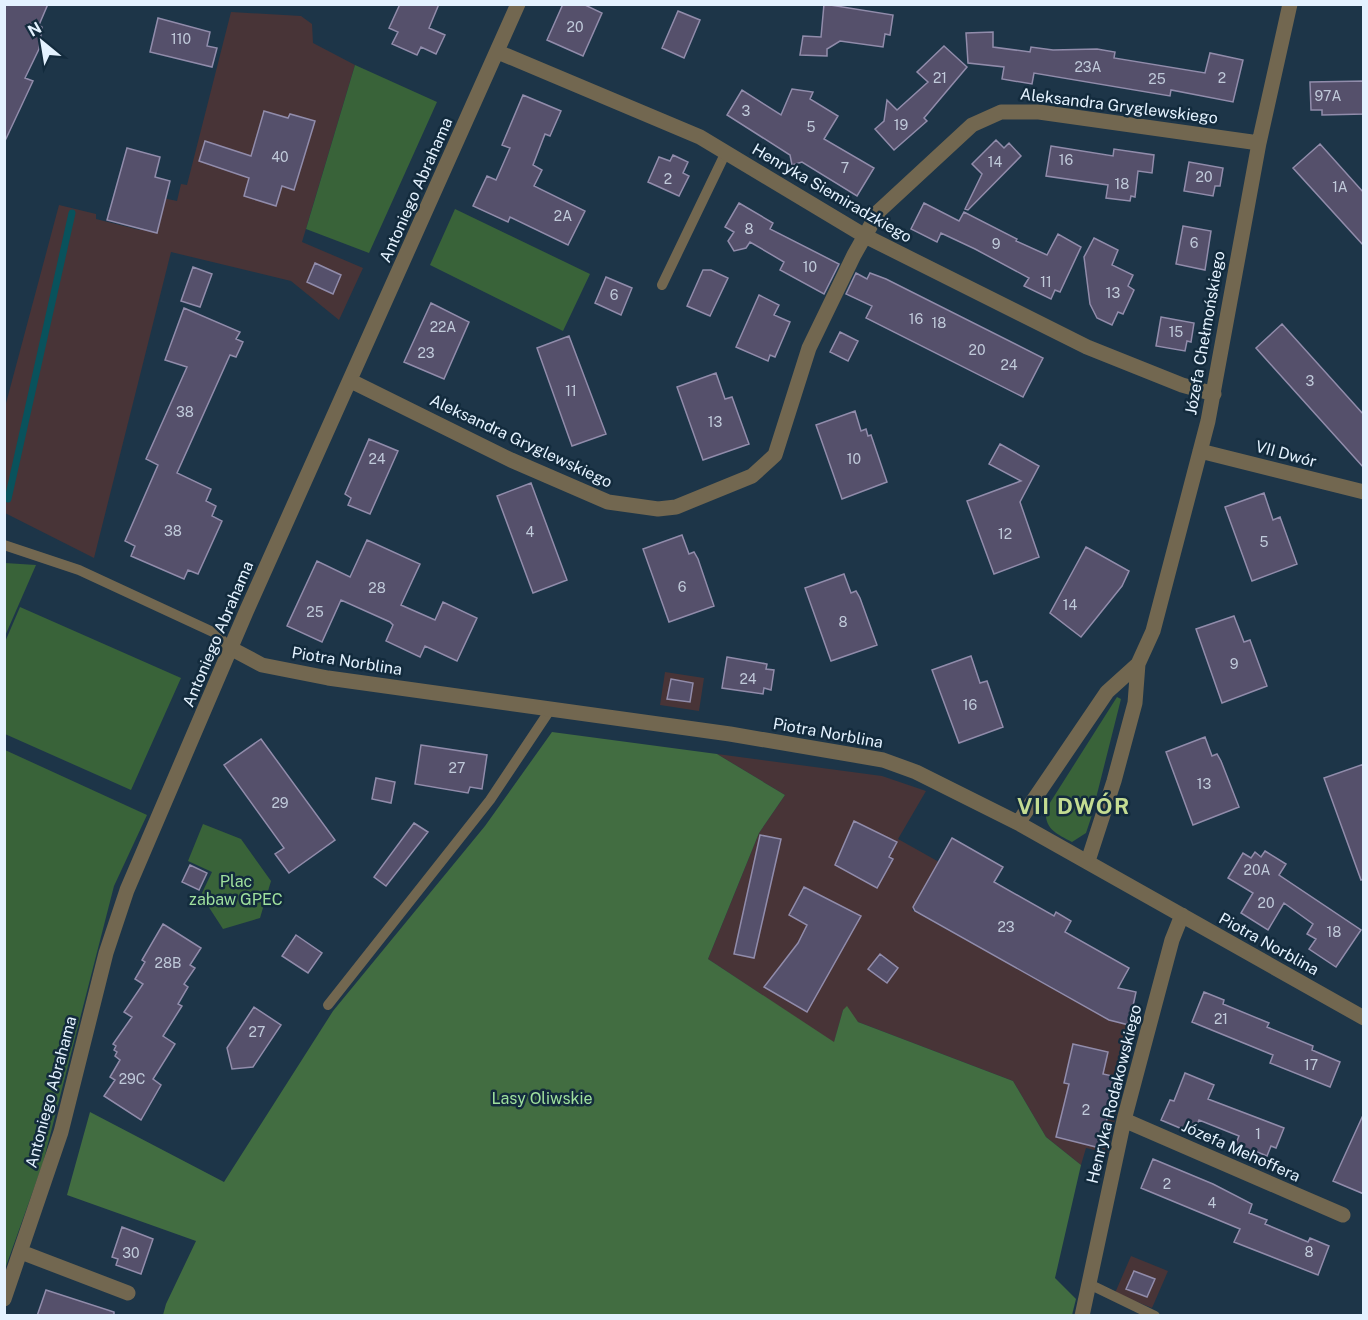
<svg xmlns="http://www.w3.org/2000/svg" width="1368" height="1320" font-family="'Public Sans',sans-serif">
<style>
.industrial{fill:#483437}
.green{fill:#396339}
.forest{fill:#426d41}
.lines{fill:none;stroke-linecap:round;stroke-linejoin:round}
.stream{stroke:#09525c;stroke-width:7}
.building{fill:#55506b;stroke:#918cab;stroke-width:1.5}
.lane{stroke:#726750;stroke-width:10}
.street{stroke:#726750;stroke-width:15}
.labels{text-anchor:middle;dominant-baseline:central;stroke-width:5;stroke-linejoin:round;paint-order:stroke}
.number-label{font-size:14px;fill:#c0cada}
.street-label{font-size:16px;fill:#e4f2ff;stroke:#132b3d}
.park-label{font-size:16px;fill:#9fe09d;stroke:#132b3d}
.district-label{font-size:22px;font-weight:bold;letter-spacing:1.5px;fill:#c4dc92;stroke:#132b3d}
</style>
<rect width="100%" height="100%" fill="#1d3548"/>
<path class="industrial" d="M231,12L301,16L312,24L313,43L355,65L302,242L363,268L339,320L291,281L171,252L94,558L5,513V407L59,205L96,214V219L140,230L149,195L177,201L181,184L187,185Z
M665,672L704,678L699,711L660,705Z
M717,754L882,776L926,791L898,839L939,862L912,910L1109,1020L1134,1026L1108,1153L1086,1148L1081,1165L1046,1137L1013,1081L858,1022L843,1010L834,1043L708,959L759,833L785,795Z
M1131,1256L1168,1271L1152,1308L1115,1293Z"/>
<path class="green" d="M355,65L437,102L369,253L306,229Z
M455,209L590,274L563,331L430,265Z
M5,563L36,565L5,636L4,563Z
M20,607L181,678L131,790L5,734V642Z
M1117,697L1121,699L1091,818L1086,833L1072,842C1056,833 1044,829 1046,809Z
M5,750L147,815L114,886L43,1163L5,1269Z
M203,824L241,839L271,881L260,918L223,929L201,895L212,872L188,861Z"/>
<path class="forest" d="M552,732L717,754L785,795L759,833L708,959L834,1042L843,1010L847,1006L858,1022L1013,1081L1046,1137L1081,1165L1055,1278L1076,1299L1072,1315H163L166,1304L196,1241L67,1195L90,1112L224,1182L333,1011L485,826Z"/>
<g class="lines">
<path class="stream" d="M8,499L72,213"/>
</g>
<path class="building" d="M4,4H48L39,25L42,27L39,49L25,78L33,81L4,143Z
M400,4H439L429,28L445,35L436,54L421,47L417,55L392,44L398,32L389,28Z
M563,4H583L602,13L583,56L547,40Z
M824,4L893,15L890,35L885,34L883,47L840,41L827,49V56L800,55L803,36L821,37Z
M678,11L700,20L684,58L662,48Z
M158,18L210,32L207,46L217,48L212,67L150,52Z
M993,32V47L1030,52L1031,47L1053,50L1097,49L1115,52L1114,58L1205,73L1210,53L1243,60L1233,102L1171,90L1170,96L1034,73L1032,84L1002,79L1004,67L968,63L966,33Z
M944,46L967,67L924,118L927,121L894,150L875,129L884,121L887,100L897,110L928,82L917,72Z
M1364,81V114L1322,115V110H1311L1310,82Z
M792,89L813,92L810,99L838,116L824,139L874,168L857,196L802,162L792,165L790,155L727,115L742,90L781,115Z
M523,95L561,111L550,136L545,134L533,165L542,170L534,186L585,211L568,245L510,217L508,222L473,206L487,176L496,180L510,148L502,145Z
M264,111L288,118L290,114L315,121L294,190L282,186L276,206L244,196L249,178L199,161L205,141L251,156Z
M996,140L1004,148L1009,143L1021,156L968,210L965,209L982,174L972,164Z
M1320,144L1364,193V246L1293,168Z
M1051,146L1113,156L1114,149L1154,155L1152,173L1138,171L1135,197L1131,196L1130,201L1106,198L1108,185L1046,176Z
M127,148L160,157L155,177L170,181L157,233L107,220Z
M673,155L688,162L683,173L689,176L679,196L648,182L659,157L670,161Z
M1189,162L1223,168L1220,186H1215L1213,196L1184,191Z
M739,203L773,223L770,229L839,264L824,294L780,270L784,262L750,242L746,248L734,251L728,241L734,232L725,227Z
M924,203L959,221L964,212L1017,239L1016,241L1047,255L1058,234L1081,247L1060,292L1055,290L1051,299L1024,286L1029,278L975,249L941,233L937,242L911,229Z
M1183,226L1211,231L1205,270L1176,264Z
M1094,238L1118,250L1112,265L1133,275L1128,286L1134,290L1123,314L1118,312L1112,325L1097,318L1090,304L1084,257Z
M315,263L341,275L333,294L307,282Z
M193,267L212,274L200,307L181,301Z
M703,270H711L728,278L710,316L687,306Z
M856,273L867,279L870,273L886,279L1043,358L1023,397L866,318L872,306L846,294Z
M606,277L632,288L621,315L595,303Z
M759,295L779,305L774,315L790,322L775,357L770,355L768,361L736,347Z
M431,303L469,322L444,379L404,362Z
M184,308L240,332L236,339L243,342L236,357L230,355L177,473L211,489L206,501L216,506L212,516L222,521L198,574L188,570L184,579L131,556L135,546L125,541L158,465L146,459L187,367L165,360Z
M1161,317L1194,323L1191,342L1187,341L1185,351L1156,346Z
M1282,324L1364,415V468L1256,348Z
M840,332L858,341L848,361L830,352Z
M569,336L606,434L572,446L537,348Z
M716,373L725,399L732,397L749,444L703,460L677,387Z
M855,411L861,431L866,429L868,436L871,435L887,482L842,499L816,425Z
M369,439L398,451L370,514L348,505L351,498L345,494Z
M1000,444L1039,466L1020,502L1039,557L994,574L967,501L1021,481L989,464Z
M531,483L567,580L533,593L497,496Z
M1264,493L1273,520L1280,517L1297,564L1252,581L1225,507Z
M682,535L689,554L694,552L698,559L714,606L669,622L643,549Z
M367,540L420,564L401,605L435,620L443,602L477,618L457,661L425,646L420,657L386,641L393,625L390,622L341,600L322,642L287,626L317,561L350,577Z
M1086,547L1129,571L1122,586L1081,637L1050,613Z
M844,574L851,593L856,591L860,598L877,645L831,661L805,588Z
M1234,616L1244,642L1250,640L1267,686L1222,703L1196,629Z
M971,656L980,683L987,681L1003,727L959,743L932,670Z
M727,657L767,664L766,669L774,670L771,690L764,688L763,694L722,688Z
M671,679L693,683L690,702L667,699Z
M1205,737L1212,756L1217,754L1221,761L1239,807L1193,825L1166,752Z
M261,739L335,840L289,873L275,854L284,848L224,765Z
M421,745L487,755L482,789L470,787L468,793L415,784Z
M1364,764V879L1361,880L1324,778Z
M376,778L395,782L391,803L372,799Z
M854,821L897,842L889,857L893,859L877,888L835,865Z
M414,823L428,832L386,886L374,877Z
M760,835L781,839L754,958L734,954Z
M952,838L1003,867L994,882L1054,916L1056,912L1071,921L1065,932L1129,968L1118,988L1136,992L1129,1025L1109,1020L915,911L913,907Z
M1265,851L1286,864L1279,875L1361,930L1336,967L1309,949L1316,939L1307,934L1313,924L1284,903L1268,930L1241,913L1253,893L1228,878L1243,853L1251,858L1255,852L1261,857Z
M190,865L207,873L199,890L182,882Z
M804,887L861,916L807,1012L764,987L798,943L807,925L789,915Z
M163,924L201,948L190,965L195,968L184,984L188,987L178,1004L182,1006L163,1036L175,1044L153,1079L161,1085L141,1120L104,1096L115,1080L110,1077L120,1060L115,1056L117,1052L114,1050L116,1046L113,1044L132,1017L124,1012L143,984L135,979L145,962L142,960Z
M296,935L322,953L308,973L282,956Z
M880,954L898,968L887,983L868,969Z
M1204,992L1224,1000L1223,1004L1269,1023L1267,1027L1313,1046L1312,1050L1340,1062L1330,1087L1270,1063L1273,1055L1192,1022Z
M254,1007L281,1025L253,1067L232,1069L227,1048Z
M1073,1044L1108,1052L1103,1074L1117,1077L1100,1148L1056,1137L1069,1084L1064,1083Z
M1185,1073L1214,1085L1208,1099L1284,1128L1276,1148L1271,1146L1267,1156L1255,1151L1253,1156L1234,1148L1239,1136L1199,1120L1194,1134L1161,1120L1170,1100L1174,1101Z
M1364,1113V1194L1333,1181Z
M1153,1159L1213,1184L1252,1204L1249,1213L1267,1220L1265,1224L1308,1242L1310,1238L1329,1246L1318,1275L1234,1242L1240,1229L1141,1188Z
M122,1227L153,1239L141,1274L116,1265L118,1259L112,1257Z
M1134,1271L1155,1279L1147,1297L1126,1289Z
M46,1290L114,1312V1316H37Z"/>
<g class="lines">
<path class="lane" d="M662,285L726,152
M4,545L79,570L215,633L230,648
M328,1005L490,800L550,710
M1089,1284L1155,1316"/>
<path class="street" d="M498,52L700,137L865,236L1087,347L1182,385L1214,394
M351,381L511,460L608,502L658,509L676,507L752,476L775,455L809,348L854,255L879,211L972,125L1001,112H1039L1259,143
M1200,451L1364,492
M230,648L262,665L328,678L730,734L883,760L916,772L1018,823L1364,1018
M1018,823L1107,692L1138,664
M1088,861L1114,781L1135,703L1138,664L1153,631L1208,421L1259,143L1290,4
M1124,1120L1343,1215
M21,1252L128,1293
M4,1299L61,1132L106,953L127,890L246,612L518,4
M1082,1316L1124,1120L1172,940L1182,915"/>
</g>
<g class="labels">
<g class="number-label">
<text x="575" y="27">20</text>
<text x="181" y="39">110</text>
<text x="1088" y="67">23A</text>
<text x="940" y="78">21</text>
<text x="1222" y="78">2</text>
<text x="1157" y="79">25</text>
<text x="1328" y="96">97A</text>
<text x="746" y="111">3</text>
<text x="901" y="125">19</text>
<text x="811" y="127">5</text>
<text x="280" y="157">40</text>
<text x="1066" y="160">16</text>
<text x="995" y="162">14</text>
<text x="845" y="168">7</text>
<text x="1204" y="177">20</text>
<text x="668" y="179">2</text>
<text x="1122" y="184">18</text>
<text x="1340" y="187">1A</text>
<text x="563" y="216">2A</text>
<text x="749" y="229">8</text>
<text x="1194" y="243">6</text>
<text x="996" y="244">9</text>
<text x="810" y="267">10</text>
<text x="1046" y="282">11</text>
<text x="1113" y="293">13</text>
<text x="614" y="295">6</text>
<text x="916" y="319">16</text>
<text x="939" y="323">18</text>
<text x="443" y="327">22A</text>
<text x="1176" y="332">15</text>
<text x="977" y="350">20</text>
<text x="426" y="353">23</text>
<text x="1009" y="365">24</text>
<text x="1310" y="381">3</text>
<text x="571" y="391">11</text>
<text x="185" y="412">38</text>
<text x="715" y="422">13</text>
<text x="377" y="459">24</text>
<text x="854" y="459">10</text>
<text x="173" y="531">38</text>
<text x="530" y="532">4</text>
<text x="1005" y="534">12</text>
<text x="1264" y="542">5</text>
<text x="682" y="587">6</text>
<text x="377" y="588">28</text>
<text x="1070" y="605">14</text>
<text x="315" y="612">25</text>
<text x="843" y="622">8</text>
<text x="1234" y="664">9</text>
<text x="748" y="679">24</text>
<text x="970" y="705">16</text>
<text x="457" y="768">27</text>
<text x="1204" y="784">13</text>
<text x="280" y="803">29</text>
<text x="1257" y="870">20A</text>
<text x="1266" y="903">20</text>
<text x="1006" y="927">23</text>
<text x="1334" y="932">18</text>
<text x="168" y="963">28B</text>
<text x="1221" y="1019">21</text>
<text x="257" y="1032">27</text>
<text x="1311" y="1065">17</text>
<text x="132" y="1079">29C</text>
<text x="1086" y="1110">2</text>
<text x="1258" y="1134">1</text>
<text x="1167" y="1184">2</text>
<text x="1212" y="1203">4</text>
<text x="1309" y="1252">8</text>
<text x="131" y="1253">30</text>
</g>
<g class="street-label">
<text transform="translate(1119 106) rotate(7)">Aleksandra Gryglewskiego</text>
<text transform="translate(416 190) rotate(-66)">Antoniego Abrahama</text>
<text transform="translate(832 193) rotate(30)">Henryka Siemiradzkiego</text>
<text transform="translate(1205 333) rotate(-80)">Józefa Chełmońskiego</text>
<text transform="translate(521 441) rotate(25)">Aleksandra Gryglewskiego</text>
<text transform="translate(1286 454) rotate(15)">VII Dwór</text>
<text transform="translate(218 634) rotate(-67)">Antoniego Abrahama</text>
<text transform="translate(347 661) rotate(9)">Piotra Norblina</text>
<text transform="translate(828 733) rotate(10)">Piotra Norblina</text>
<text transform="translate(1269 944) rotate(29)">Piotra Norblina</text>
<text transform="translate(51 1092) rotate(-75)">Antoniego Abrahama</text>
<text transform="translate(1114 1094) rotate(-76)">Henryka Rodakowskiego</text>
<text transform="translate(1241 1151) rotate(24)">Józefa Mehoffera</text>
</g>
<g class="park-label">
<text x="236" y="881">Plac<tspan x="236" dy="18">zabaw GPEC</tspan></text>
<text x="542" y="1098">Lasy Oliwskie</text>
</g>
<g class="district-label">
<text x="1074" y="806">VII DWÓR</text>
</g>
</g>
<rect width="1368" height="1320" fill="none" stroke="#e4f2ff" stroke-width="12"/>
<g transform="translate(42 42) rotate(330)" stroke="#132b3d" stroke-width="4.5" paint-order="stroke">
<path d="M0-4.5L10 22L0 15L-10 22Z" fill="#e4f2ff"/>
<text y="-9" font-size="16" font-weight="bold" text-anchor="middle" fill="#e4f2ff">N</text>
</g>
</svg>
